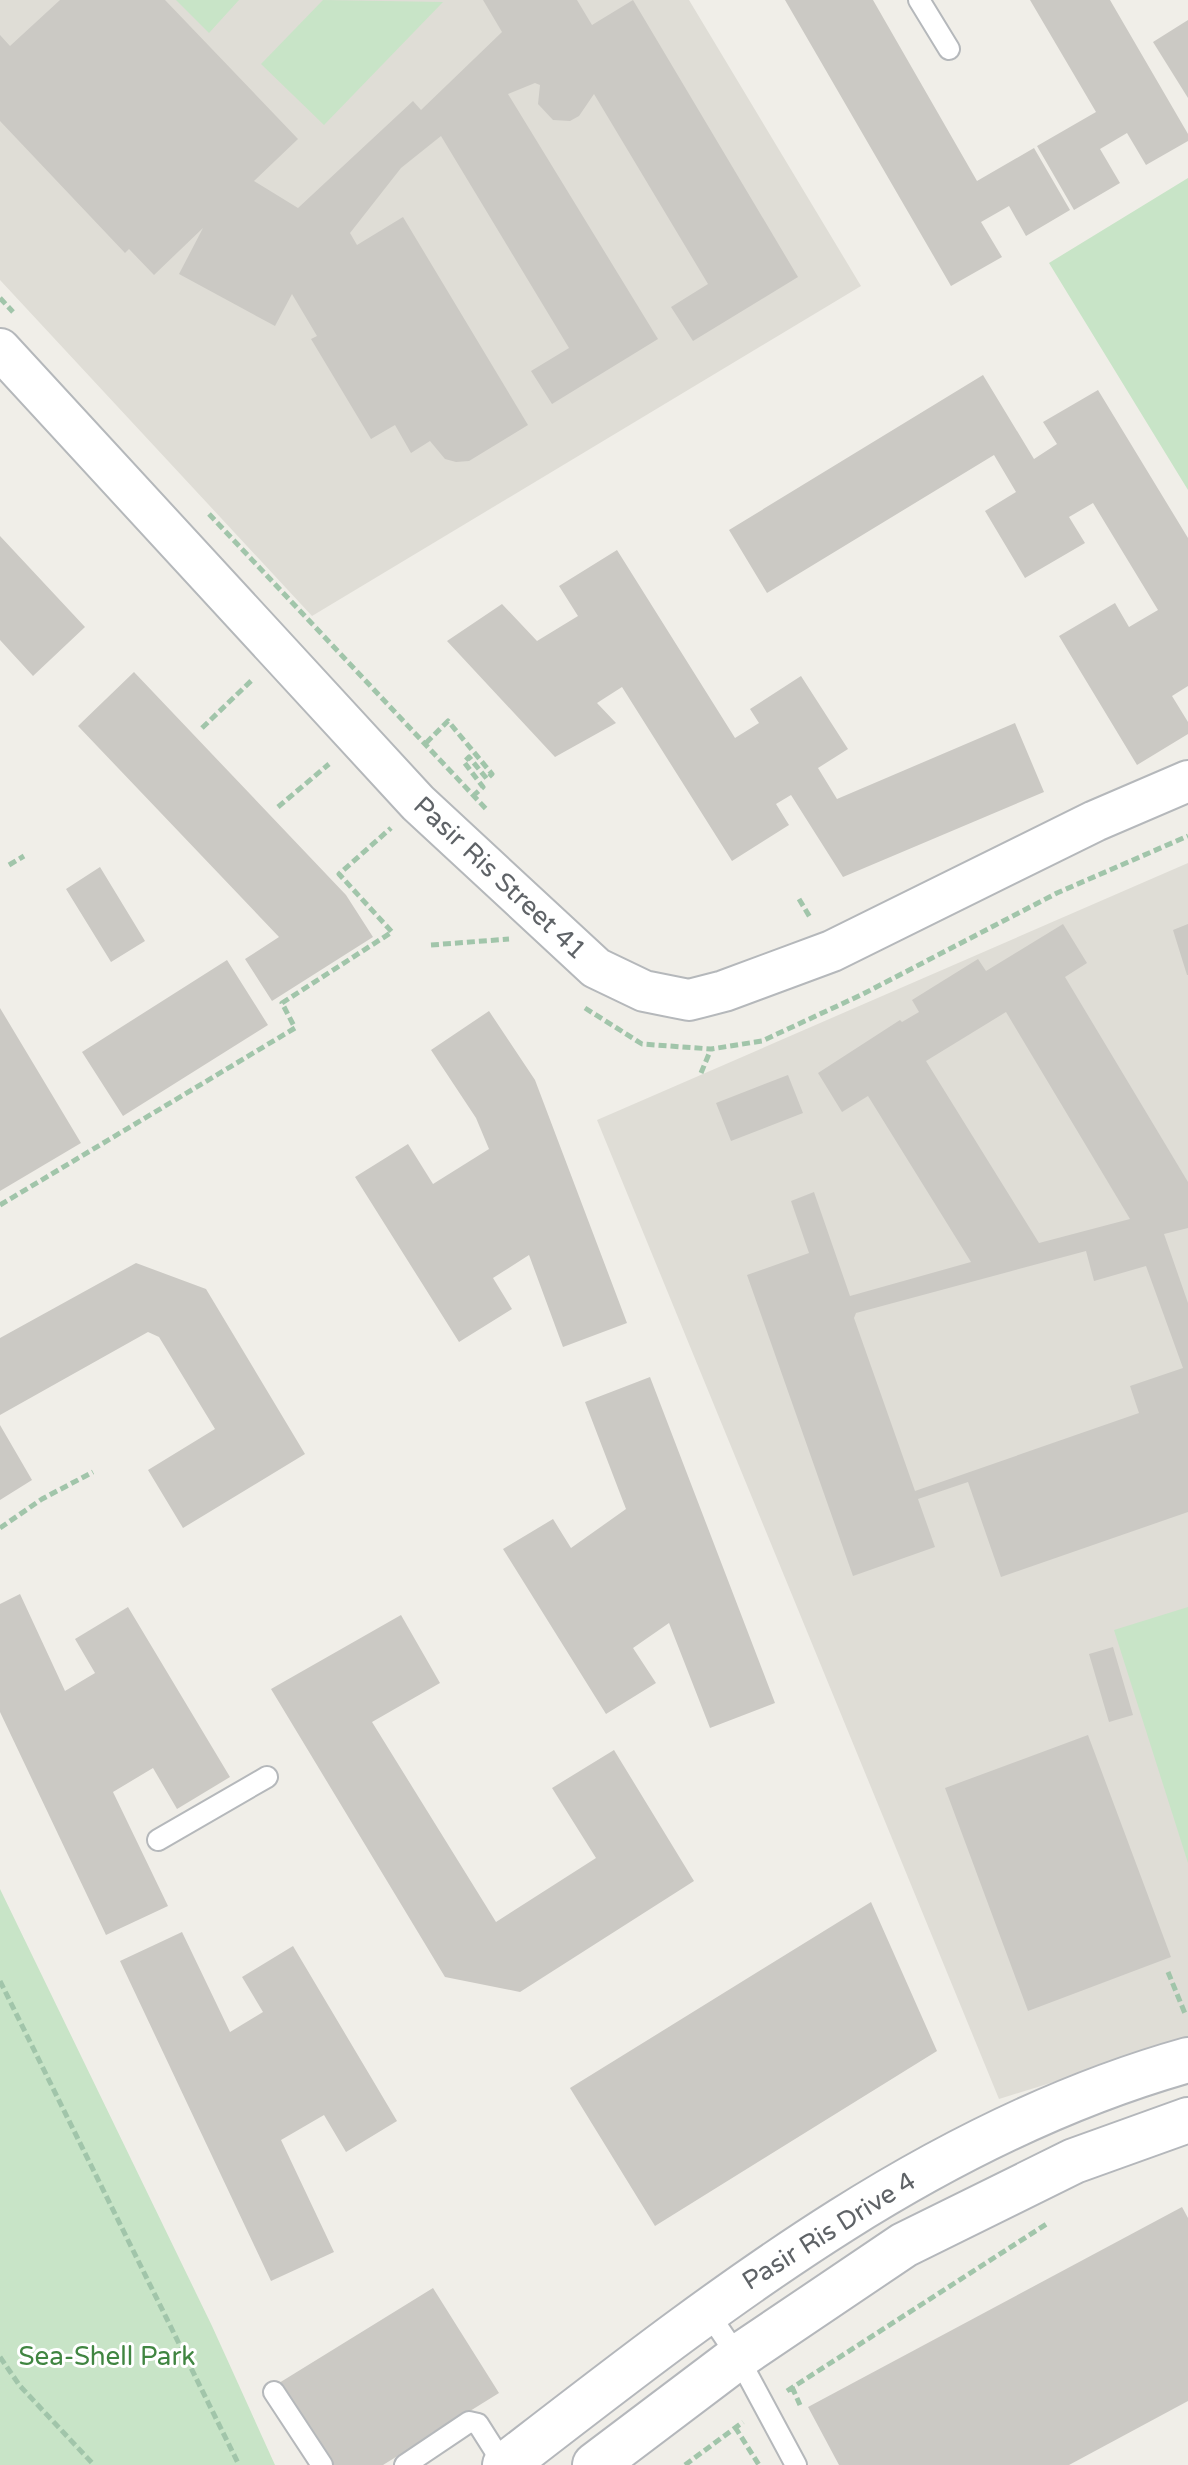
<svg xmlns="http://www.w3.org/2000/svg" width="1188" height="2465" font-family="'Varela Round',sans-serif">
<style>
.education{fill:#dfddd6}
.green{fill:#c8e4c7}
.building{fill:#cbc9c4;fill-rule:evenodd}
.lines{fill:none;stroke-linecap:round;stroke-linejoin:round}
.lane-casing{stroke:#b5b8bb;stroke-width:24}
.street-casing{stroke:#b5b8bb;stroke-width:44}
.secondary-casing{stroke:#b4b7bb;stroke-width:48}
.path{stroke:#a1c5aa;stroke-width:5;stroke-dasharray:8 4;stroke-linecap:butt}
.lane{stroke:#fff;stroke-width:20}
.street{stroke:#fff;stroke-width:40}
.secondary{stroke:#fff;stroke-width:44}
.labels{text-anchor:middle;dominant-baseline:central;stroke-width:6;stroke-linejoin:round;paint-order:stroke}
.street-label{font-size:26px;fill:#5f6367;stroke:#fff}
.park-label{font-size:26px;fill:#408541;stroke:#fff}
</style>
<rect width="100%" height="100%" fill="#f0eee8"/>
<path class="education" d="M0,0H689L861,286L312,616L0,280Z
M1188,863V2040L999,2099L597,1120Z"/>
<path class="green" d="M176,0H239L209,33Z
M323,0L443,2L324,125L261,64Z
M1188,178V490L1049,263Z
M1188,1607V1863L1114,1630Z
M0,1889L212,2326L275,2465H0Z"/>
<path class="building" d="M60,0H165L298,139L254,181L298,208L413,101L421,110L502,32L483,0H577L592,25L633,0L798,277L693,341L671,307L708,284L594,94L579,116L570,121L553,120L538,104L540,85L535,83L508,94L658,339L552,404L531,371L569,348L441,136L401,168L350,233L357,245L403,217L528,425L469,461L456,462L445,459L430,441L411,453L395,425L371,439L311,339L317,336L292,294L275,326L179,274L203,228L154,275L129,249L125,253L0,121V35L10,46Z
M785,0H873L977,181L1034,148L1070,210L1026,236L1009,206L981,222L1002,257L951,286Z
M1030,0H1110L1188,134V141L1146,165L1127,133L1100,149L1120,183L1074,210L1037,146L1096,112Z
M1188,20V98L1153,42Z
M983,375L1034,459L1057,444L1043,422L1098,390L1188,538V686L1172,696L1188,722V734L1137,765L1059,636L1115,603L1129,627L1158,610L1093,503L1069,517L1085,543L1025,578L985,511L1016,492L994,455L767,593L729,530Z
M0,536L85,627L33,676L0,640Z
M617,550L735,738L759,723L750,709L801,676L848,749L818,768L837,799L1015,723L1044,792L843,877L791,795L776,804L789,825L732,861L622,687L597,703L616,723L555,757L447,641L502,604L537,641L578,616L559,586Z
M134,672L346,895L373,937L272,1001L245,959L279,937L78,726Z
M100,867L145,941L111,962L66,889Z
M1063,924L1087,963L1065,977L1188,1182V1228L1164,1234L1188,1303V1512L1001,1577L968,1482L918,1499L935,1547L853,1576L747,1275L809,1253L791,1201L814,1192L850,1296L971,1262L868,1096L842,1112L818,1073L900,1020L902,1022L919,1012L912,1000L978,959L986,971ZM1006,1012L1130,1219L1039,1243L926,1061ZM1086,1251L1094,1281L1146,1266L1183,1368L1130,1386L1139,1413L915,1491L854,1318L856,1313Z
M1188,924V975H1187L1173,930Z
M227,960L268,1025L123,1116L82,1052Z
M0,1008L81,1143L0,1191Z
M489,1011L535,1080L627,1323L563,1347L529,1255L493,1278L512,1309L459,1342L355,1177L408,1144L433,1184L489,1149L476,1118L431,1050Z
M788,1075L803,1113L731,1141L716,1103Z
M136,1263L206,1289L305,1454L183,1528L148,1470L215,1429L159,1337L148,1332L0,1415V1338Z
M650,1377L775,1703L710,1728L669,1623L633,1648L656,1683L606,1714L503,1549L553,1519L571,1548L626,1509L585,1402Z
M0,1425L32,1480L0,1500Z
M20,1594L65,1691L95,1673L75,1639L128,1607L230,1777L177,1809L153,1768L113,1792L168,1906L106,1935L0,1712V1604Z
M401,1615L440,1683L372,1722L496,1922L596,1858L552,1788L614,1750L694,1881L520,1992L445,1977L271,1689Z
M1113,1647L1133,1715L1109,1722L1089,1654Z
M1088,1735L1171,1957L1028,2011L945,1788Z
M871,1902L937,2051L655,2226L570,2088Z
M182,1932L230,2032L263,2012L242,1977L293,1946L397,2121L346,2152L324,2115L281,2140L334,2252L271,2281L120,1961Z
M1182,2207L1188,2218V2401L1069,2465H839L808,2407Z
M433,2288L499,2393L383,2465H329L279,2383Z"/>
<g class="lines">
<defs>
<path id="lane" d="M919,0L949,49
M158,1840L267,1777
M707,2311L738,2357L796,2465
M274,2392L322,2465
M405,2465L469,2422L478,2424L504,2465"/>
<path id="street" d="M0,349L418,803L596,968L644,991L689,1000L724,991L832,951L1095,821L1188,781"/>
<path id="secondary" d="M505,2465C715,2303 928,2133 1188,2060
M595,2465L738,2357L904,2245L1074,2161L1188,2120"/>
</defs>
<use href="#lane" class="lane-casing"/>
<use href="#street" class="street-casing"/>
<use href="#secondary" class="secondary-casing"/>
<path class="path" d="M0,298L13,312
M209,514L487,810
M202,728L253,679
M426,743L448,721L492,774L487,779L469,757L464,762L483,787L474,795
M278,807L329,764
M9,865L24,856
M799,899L811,919
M431,945L509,939
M585,1008L642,1044L711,1049L762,1041L863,994L1057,893L1188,836
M701,1073L711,1049
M0,1205L295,1028L282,1003L392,932L339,874L391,828
M0,1528L42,1499L93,1472
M1168,1972L1186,2016
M0,1981L239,2465
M0,2357L20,2386L94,2465
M792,2387L800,2405
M787,2391L1048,2223
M735,2427L759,2465
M685,2465L743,2422"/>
<use href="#lane" class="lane"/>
<use href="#street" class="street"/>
<use href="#secondary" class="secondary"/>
</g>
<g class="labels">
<g class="street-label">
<text transform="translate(500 878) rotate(43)">Pasir Ris Street 41</text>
<text transform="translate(829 2231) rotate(-32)">Pasir Ris Drive 4</text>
</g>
<g class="park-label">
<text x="107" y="2356">Sea-Shell Park</text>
</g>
</g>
</svg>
